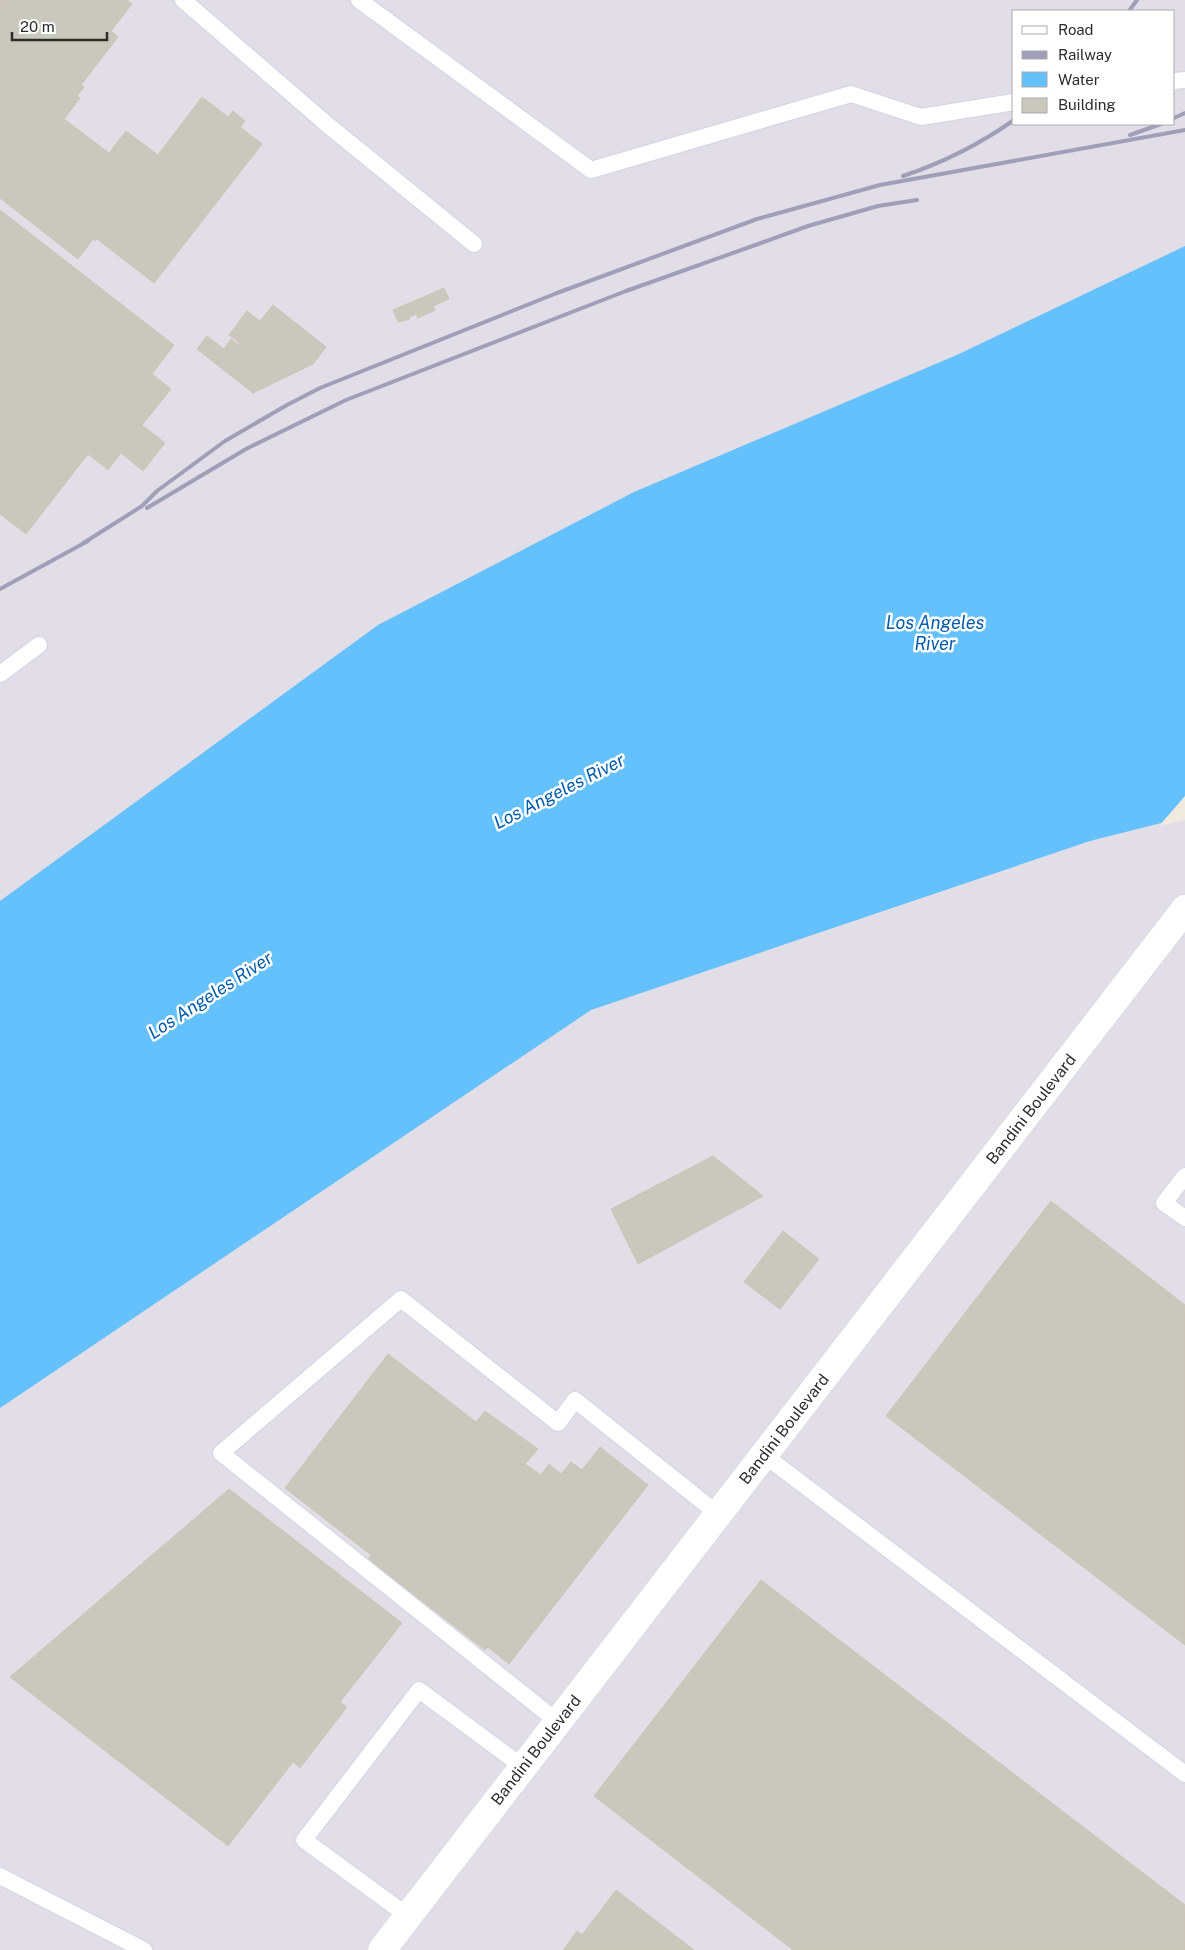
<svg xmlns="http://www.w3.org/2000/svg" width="1185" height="1950" font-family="'Public Sans',sans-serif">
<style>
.industrial{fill:#e2dee7;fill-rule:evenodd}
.water{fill:#65c1fc}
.pier{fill:#efeadd}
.building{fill:#cac8bc;stroke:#cbc6b6}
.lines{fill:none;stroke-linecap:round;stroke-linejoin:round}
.service-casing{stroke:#d2d3e6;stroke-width:18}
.secondary-casing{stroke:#d2d3e6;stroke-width:29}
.service{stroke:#fff;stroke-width:16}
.secondary{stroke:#fff;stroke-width:28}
.rail{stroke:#9f9fb9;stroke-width:4}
.labels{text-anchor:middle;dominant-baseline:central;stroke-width:5;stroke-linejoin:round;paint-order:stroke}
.street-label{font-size:16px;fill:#2c2c2c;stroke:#fff}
.water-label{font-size:18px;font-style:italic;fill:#005cac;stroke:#fff}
</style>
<rect width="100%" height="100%" fill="#efeadd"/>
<path class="industrial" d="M0,0H1185V1950H0ZM1014,11H1174V124H1014Z"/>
<path class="water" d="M1185,246V817L1090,841L591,1010L0,1408V901L378,625L634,492L959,354Z"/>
<path class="pier" d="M1185,796V820L1159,826Z"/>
<path class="building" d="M0,0H126L132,4L111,31L118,37L81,85L84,87L77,96L80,98L64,119L109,153L126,131L158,155L202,97L228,117L233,111L245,121L240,127L262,144L154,283L97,239L95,241L93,239L78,259L0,198Z
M0,210L174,345L152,374L171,389L142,425L165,443L143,471L121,453L108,470L88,454L26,534L0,514Z
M444,288L449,299L433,306L435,310L418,318L416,314L409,317L410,319L398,322L393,310Z
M273,305L326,347L313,364L253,393L197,349L207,336L224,349L231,339L239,345L240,343L229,335L247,311L260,321Z
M713,1156L763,1196L638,1264L611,1209Z
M1051,1201L1185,1305V1645L886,1416Z
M783,1231L819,1259L780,1309L744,1282Z
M388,1354L476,1422L485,1411L538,1449L525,1464L541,1475L549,1464L561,1474L571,1462L582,1470L600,1447L648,1485L509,1664L488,1647L485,1650L368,1559L371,1555L285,1488Z
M229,1489L402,1623L340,1702L347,1707L300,1768L293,1762L228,1846L10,1677Z
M761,1580L1185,1905V1950H793L594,1796Z
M616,1890L694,1950H563L577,1931L582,1935Z"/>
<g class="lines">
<defs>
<path id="service" d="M183,0L329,126L474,244
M359,0L591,170L851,94L921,117L1014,102
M1174,81L1185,80
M0,674L39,645
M1185,1176L1164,1203L1185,1218
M764,1455L1185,1774
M558,1722L221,1453L401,1299L558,1423L575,1400L718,1514
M0,1876L144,1950
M408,1916L304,1840L419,1690L523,1767"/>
<path id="secondary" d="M382,1950L1185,909"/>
</defs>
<use href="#service" class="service-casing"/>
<use href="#secondary" class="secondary-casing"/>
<use href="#service" class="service"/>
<use href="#secondary" class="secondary"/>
<path class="rail" d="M1129,11L1137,0
M1174,118L1185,113
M1130,135L1161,124
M903,176C942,163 980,144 1014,120
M147,508L246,449L346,400L626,291L761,243L808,226L878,206L917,200
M82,544L142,506L157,491L225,441L287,405L320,388L557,293L757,219L880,185L1185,130
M0,589L88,541"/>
</g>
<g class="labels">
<g class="street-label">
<text transform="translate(1031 1109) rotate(-52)">Bandini Boulevard</text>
<text transform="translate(784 1429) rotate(-52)">Bandini Boulevard</text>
<text transform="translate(536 1750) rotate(-52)">Bandini Boulevard</text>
</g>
<g class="water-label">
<text x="935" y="622">Los Angeles<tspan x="935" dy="21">River</tspan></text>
<text transform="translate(559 791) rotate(-27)">Los Angeles River</text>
<text transform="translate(210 995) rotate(-33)">Los Angeles River</text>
</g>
</g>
<rect x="1012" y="10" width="162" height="115" fill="#ffffff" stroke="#ababab"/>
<rect x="1022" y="26" width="25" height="8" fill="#ffffff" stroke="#ababab"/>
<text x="1058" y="35" font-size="15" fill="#2c2c2c">Road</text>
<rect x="1022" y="51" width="25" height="8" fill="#9f9fb9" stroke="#ababab"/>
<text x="1058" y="60" font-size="15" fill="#2c2c2c">Railway</text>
<rect x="1022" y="72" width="25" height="15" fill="#65c1fc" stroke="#ababab"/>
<text x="1058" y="85" font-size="15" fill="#2c2c2c">Water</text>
<rect x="1022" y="98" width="25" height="15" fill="#cac8bc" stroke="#ababab"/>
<text x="1058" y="110" font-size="15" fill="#2c2c2c">Building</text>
<path d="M12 32v8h95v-8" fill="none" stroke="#2c2c2c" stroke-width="2.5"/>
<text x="20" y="32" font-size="15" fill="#2c2c2c" stroke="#ffffff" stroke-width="4" paint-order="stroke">20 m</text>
</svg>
